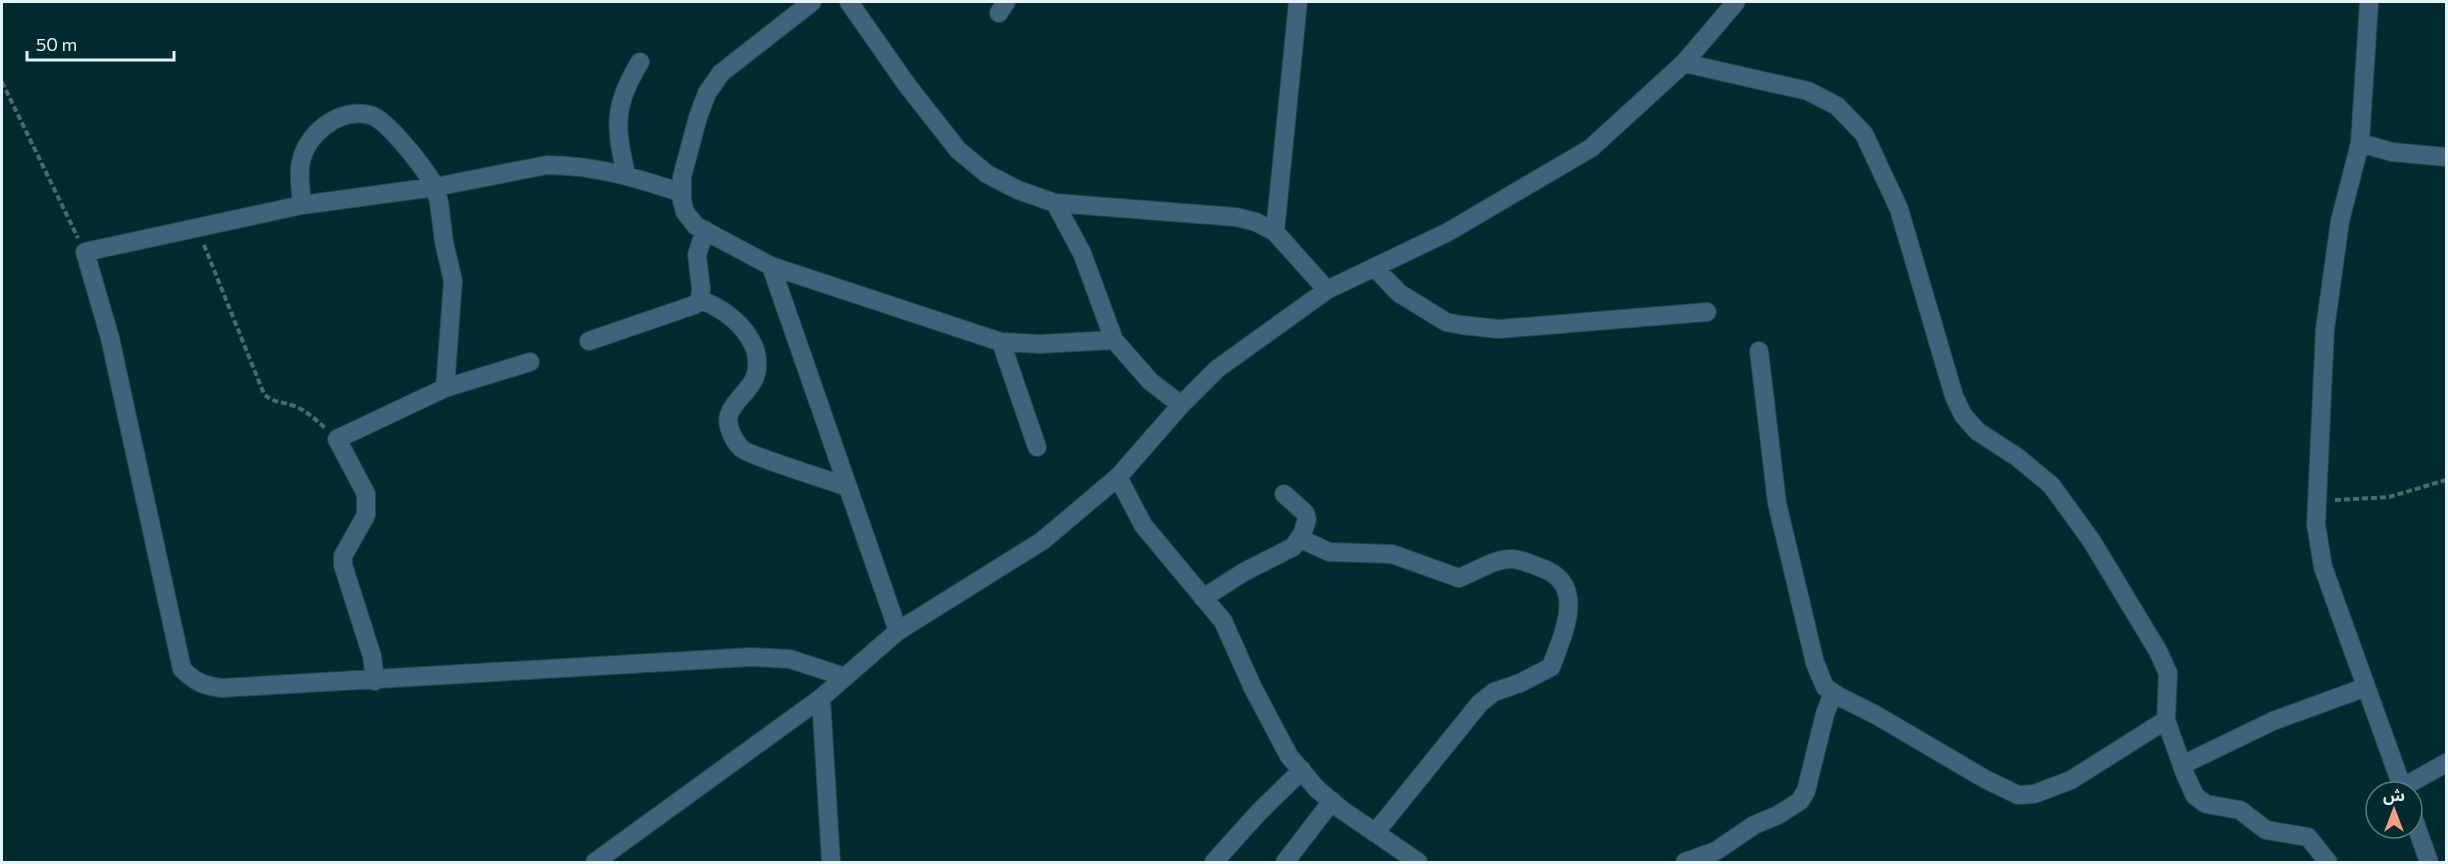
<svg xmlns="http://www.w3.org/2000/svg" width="2448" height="864" font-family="Commissioner,'Noto Sans Arabic',sans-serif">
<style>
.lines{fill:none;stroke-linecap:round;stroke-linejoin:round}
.minor-casing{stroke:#22474b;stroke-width:20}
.path{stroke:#496a6e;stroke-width:4;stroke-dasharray:6 3;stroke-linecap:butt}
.minor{stroke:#40627b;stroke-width:18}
</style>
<rect width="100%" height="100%" fill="#032a2f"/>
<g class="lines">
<defs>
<path id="minor" d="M812,2L721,73L707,93L698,117L682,177V201L685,212L696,226L771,266L1001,342L1040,344L1114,340
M849,2L907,85L958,150L987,174L1018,190L1055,203L1236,217L1256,222L1275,232L1327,290
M2369,2L2360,143L2340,221L2325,329L2316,524L2323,567L2404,792
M999,13L1006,2
M1684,63L1808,91L1837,106L1864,134L1899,209L1954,396L1963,415L1977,431L2017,457L2051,485L2091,540L2158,651L2168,673L2166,720L2185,774L2195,796L2206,804L2240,810L2266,830L2308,837L2328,862
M2360,143L2392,152L2446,157
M626,174C615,125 613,106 640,62
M1055,203L1082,253L1114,340L1150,381L1181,405
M302,205C301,193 299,179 300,167C304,135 338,107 370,115C387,119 426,170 435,187L302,205L85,252L110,338L182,669C195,682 204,686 222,688L751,657L790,659L845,677
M1275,232L1298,2
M771,266L898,631
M1374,267L1399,293L1446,322L1461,325L1499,329L1707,312
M700,300C729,309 767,342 755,377C750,391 733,401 729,415C726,425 733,440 741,448C747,455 832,481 847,487
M589,341L694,305L700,300L701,289L697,255L705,230
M1001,342L1037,447
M1759,351L1777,503L1815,663L1825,687L1838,696L1876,715L1985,779L2018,795L2034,794L2071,780L2166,720
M445,388L453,281L444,242L439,202L435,187L547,165C598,166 634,177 682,193
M1118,477L1143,525L1223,621L1253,688L1289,756L1317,789L1342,810L1418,862
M1299,538L1329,552L1392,554L1459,578C1477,571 1493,559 1512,559C1520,559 1531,564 1539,567C1588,583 1564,632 1551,667L1520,683L1494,692L1480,703L1375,833
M1203,598L1244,572L1293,547L1302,535L1307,519L1305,513L1284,494
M375,681L372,656L343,565V556L366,515V494L337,439L445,388L530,362
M821,698L831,862
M2182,765L2273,721L2366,687
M2403,787L2446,763
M2412,814L2429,862
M595,862L821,698L898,631L1042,541L1118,477L1181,405L1217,369L1327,290L1448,232L1591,148L1684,63L1736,2
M1214,862L1259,812L1302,770
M1285,862L1332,801
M1685,862L1716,851L1754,825L1778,815L1800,801L1806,791L1825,714L1833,693"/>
</defs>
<use href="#minor" class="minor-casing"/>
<path class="path" d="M2,82L78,238
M204,245L264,394C273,403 280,401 291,405C305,409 315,419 325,428
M2335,500L2389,497L2446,480"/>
<use href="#minor" class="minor"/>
</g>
<rect width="2448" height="864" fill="none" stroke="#e2f6f9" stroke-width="6"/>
<g transform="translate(2394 810)"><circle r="28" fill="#032a2f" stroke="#5c7c80" stroke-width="1.5"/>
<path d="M0-4.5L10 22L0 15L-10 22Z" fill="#f39f85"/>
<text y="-9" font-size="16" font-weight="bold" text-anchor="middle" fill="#e2f6f9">ش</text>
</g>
<path d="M27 51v9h147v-9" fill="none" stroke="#e2f6f9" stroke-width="3"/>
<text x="36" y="51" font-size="18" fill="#e2f6f9" stroke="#032a2f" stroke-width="4.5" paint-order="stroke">50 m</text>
</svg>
